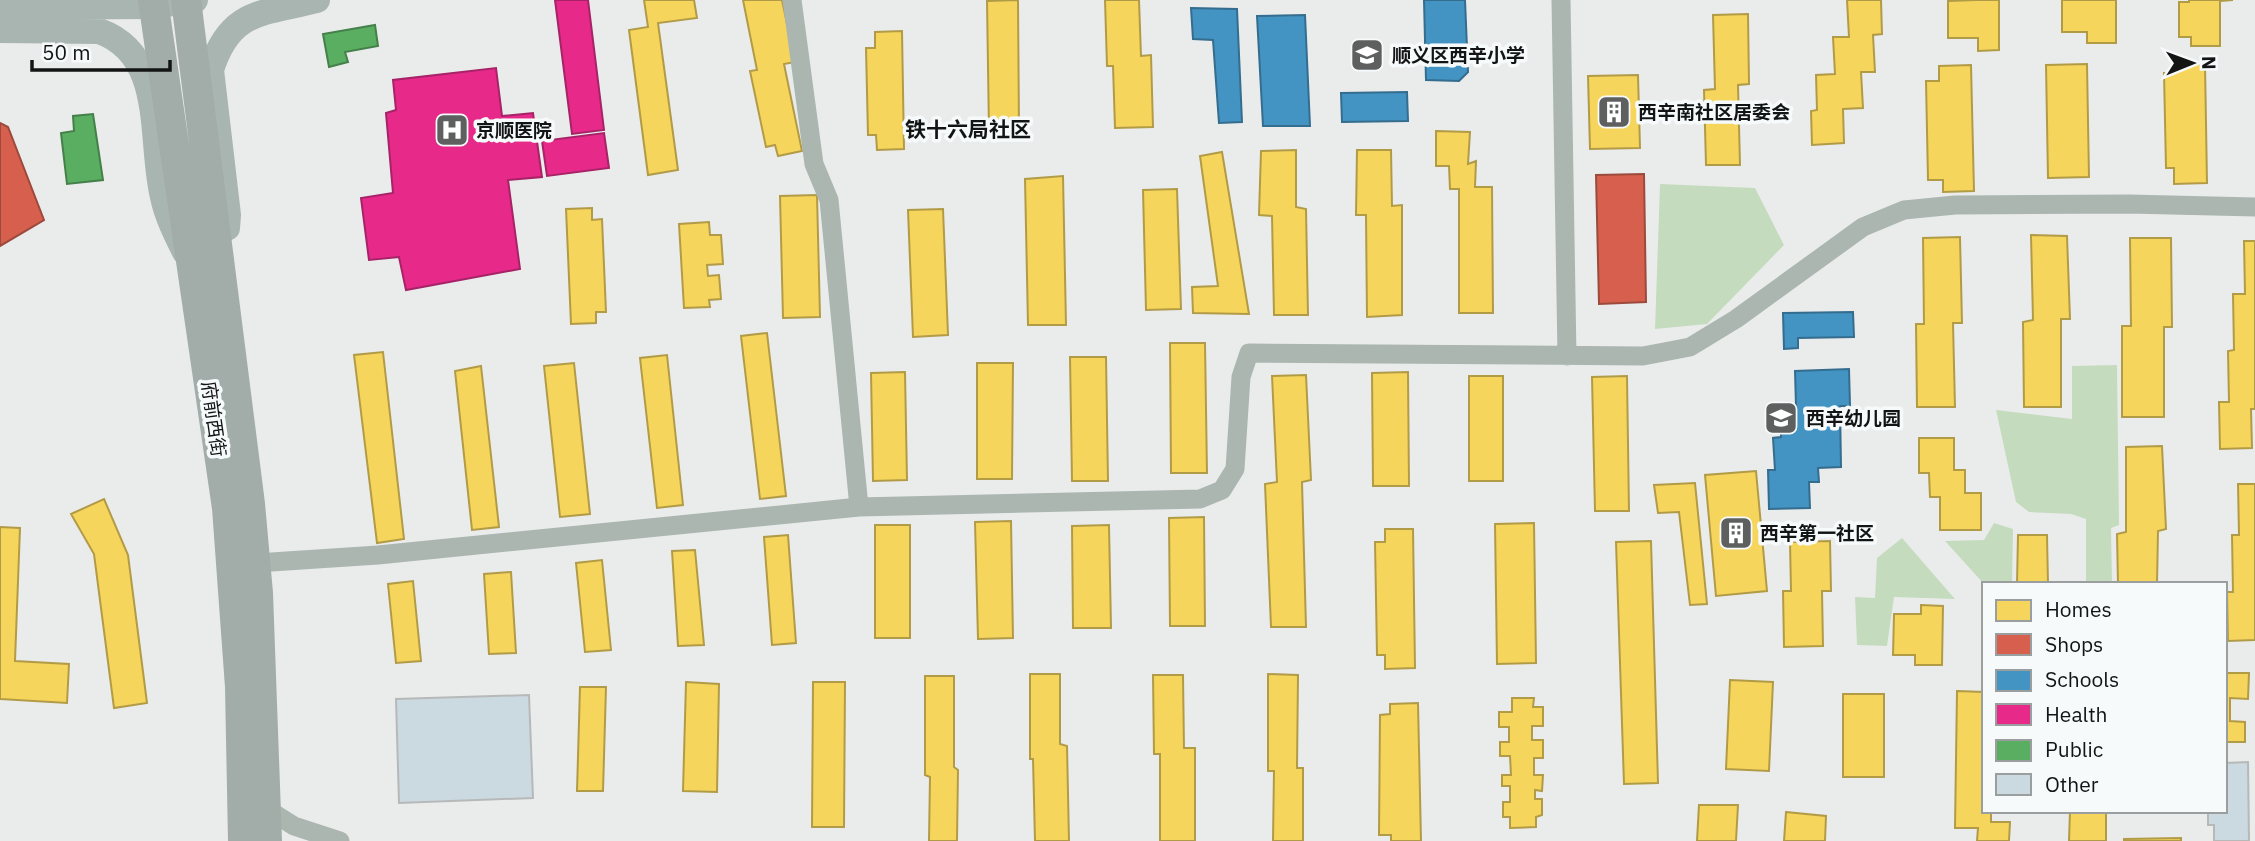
<svg xmlns="http://www.w3.org/2000/svg" width="2255" height="841" font-family="'IBM Plex Sans','Noto Sans SC',sans-serif">
<style>
.green{fill:#c5dbbe}
.homes{fill:#f6d55c;stroke:#b29b47;stroke-width:2}
.shops{fill:#d6604d;stroke:#9c4a3c;stroke-width:2}
.schools{fill:#4393c3;stroke:#356d8f;stroke-width:2}
.health{fill:#e7298a;stroke:#a72367;stroke-width:2}
.public{fill:#5aae61;stroke:#45804a;stroke-width:2}
.building{fill:#cbd9e0;stroke:#b7b9b9;stroke-width:2}
.lines{fill:none;stroke-linecap:round;stroke-linejoin:round}
.street{stroke:#abb6b1;stroke-width:19}
.secondary{stroke:#a9b5b0;stroke-width:26}
.primary{stroke:#a2adaa;stroke-width:30}
.labels{text-anchor:middle;dominant-baseline:central;stroke-width:7;stroke-linejoin:round;paint-order:stroke}
.poi-label{font-size:19px;font-weight:bold;fill:#131515;stroke:#f6fafb;text-anchor:start}
.street-label{font-size:19px;fill:#131515;stroke:#f6fafb}
.neighbourhood-label{font-size:21px;font-weight:bold;fill:#131515;stroke:#f6fafb}
</style>
<rect width="100%" height="100%" fill="#eaecec"/>
<path class="green" d="M1660,184L1755,188L1784,245L1707,324L1655,329Z
M2117,365L2119,525L2111,528L2112,584H2086V519L2071,514L2029,512L2016,502L1996,410L2072,419V366Z
M1994,523L2013,529L2012,584H1984L1945,541L1984,540Z
M1902,538L1955,599L1894,597L1887,646L1857,645L1855,597L1875,598L1877,558Z"/>
<path class="homes" d="M644,0H694L697,18L658,23L678,170L648,175L629,30L648,27Z
M743,0H782L795,62L784,64L802,151L778,156L775,145L766,147L750,71L757,70Z
M1018,0L1019,132H989L987,1Z
M1105,0H1139L1141,56L1151,55L1153,127L1115,128L1113,66H1107Z
M1847,0H1881L1882,34L1873,35L1875,72H1861L1863,108L1843,109L1844,143L1812,145L1811,111L1817,110L1816,75L1835,74L1833,37H1849Z
M1976,0H1999V50L1978,51V38H1948V1Z
M2062,0H2116V43H2087V32H2062Z
M2189,0H2233L2220,1V46H2191V37H2179V2H2189Z
M1748,14L1749,84L1738,85L1740,165H1706L1704,90L1715,89L1713,15Z
M902,31L904,149L877,150L876,135H868L866,48H875V32Z
M2087,64L2089,177L2048,178L2046,65Z
M2176,64H2205L2207,183L2174,184V168H2166L2164,73H2176Z
M1971,65L1974,191L1943,192V180H1928L1926,81H1939V66Z
M1638,75L1640,148L1590,149L1588,76Z
M1436,131L1470,132L1468,164L1476,161L1475,187H1492L1493,313H1459V189H1450L1449,166H1436Z
M1296,150V207L1306,209L1308,315H1274L1272,216L1259,215L1261,151Z
M1357,150H1391L1392,206L1402,205V315L1367,317L1366,215H1356Z
M1222,152L1249,314L1193,313L1192,287L1218,286L1200,156Z
M1063,176L1066,325H1028L1025,179Z
M1177,189L1181,309L1146,310L1143,190Z
M817,195L820,317L783,318L780,196Z
M592,208V220L602,219L606,312H596V323L571,324L566,209Z
M943,209L948,335L913,337L908,210Z
M709,222L710,235H721L723,264L707,265L708,276L719,275L721,299L709,300L710,307L684,308L679,224Z
M2031,235L2067,236L2070,319H2061V407H2024L2023,322L2033,320Z
M1960,237L1962,323H1953L1955,407H1917L1916,324H1924L1923,238Z
M2130,238H2171L2172,327H2164V417H2122V326H2131Z
M2244,241H2255V409H2251L2252,448L2220,449L2219,402H2229L2228,351L2234,350L2233,294H2245Z
M767,333L786,496L760,499L741,336Z
M1170,343H1205L1207,473H1171Z
M383,352L404,539L377,543L354,355Z
M667,355L683,505L657,508L640,358Z
M1070,357H1106L1108,481H1072Z
M574,363L590,514L560,517L544,366Z
M977,363H1013L1012,479H977Z
M481,366L499,527L472,530L455,371Z
M905,372L907,480L873,481L871,373Z
M1408,372L1409,486H1373L1372,373Z
M1306,375L1311,480L1302,482L1306,627H1271L1265,484L1277,482L1272,376Z
M1469,376H1503V481H1469Z
M1627,376L1629,511H1595L1592,377Z
M1919,438H1954V470H1965V493H1981V530H1940V497H1930L1929,473H1919Z
M2162,446L2166,529L2158,531L2157,584H2118L2117,534L2126,532V447Z
M1756,471L1767,591L1716,596L1705,475Z
M1695,483L1707,604L1690,605L1679,512L1658,513L1654,485Z
M2238,484H2255V640L2228,641L2227,592H2233L2232,535H2239Z
M104,499L128,555L147,703L114,708L94,554L71,514Z
M1204,517L1205,626H1170L1169,518Z
M1011,521L1013,638L978,639L975,522Z
M1534,523L1536,663L1497,664L1495,524Z
M875,525H910V638H875Z
M1109,525L1111,628H1073L1072,526Z
M0,527L20,528L15,661L69,664L67,703L0,699Z
M1385,529H1413L1415,668L1385,669V655H1377L1375,542H1385Z
M788,535L796,643L772,645L764,537Z
M2018,535H2047L2048,584H2017Z
M1651,541L1658,783L1624,784L1616,542Z
M1830,541L1831,591H1822L1823,646L1784,647L1783,591H1791L1790,542Z
M695,550L704,645L678,646L672,551Z
M602,560L611,650L585,652L576,563Z
M511,572L516,653L489,654L484,574Z
M413,581L421,661L396,663L388,584Z
M1921,605L1943,606L1942,665H1915V655H1893L1894,614H1921Z
M2225,673H2249L2248,699L2230,698V721L2245,722V742H2225Z
M1030,674H1060V744L1067,746L1069,841H1035L1033,759H1030Z
M1268,674L1298,675L1297,768H1303V841H1273L1274,771H1268Z
M1153,675H1183L1184,748H1195V841H1160V754H1154Z
M925,676H954V767L958,770L957,841H929L930,777L925,775Z
M1730,680L1773,682L1769,771L1726,769Z
M686,682L719,684L717,792L683,791Z
M813,682H845L844,827H812Z
M580,687H606L603,791H577Z
M1957,691L1984,692V811H1991V822H2010L2009,841H1977L1978,828H1955Z
M1843,694H1884V777H1843Z
M1512,698H1534L1533,707H1543V726H1532V740H1543V758H1534V775H1543L1542,791L1535,790V799H1542V815L1536,817V827L1510,828V817H1503V802H1510V786H1502V775H1511L1510,756H1500V742H1509V727H1499V712H1512Z
M1418,703L1421,841H1391V835H1379L1380,715L1390,714V704Z
M1699,805H1738L1736,841H1697Z
M2070,811H2106V841H2069Z
M1786,812L1826,816L1825,841H1784Z
M2181,838V841H2124V839Z"/>
<path class="shops" d="M0,123L8,127L44,220L0,246Z
M1644,174L1646,302L1599,304L1596,175Z"/>
<path class="schools" d="M1424,0H1465L1468,72L1459,81L1426,80Z
M1191,8L1237,9L1242,122L1219,123L1213,40L1193,39Z
M1305,15L1310,126H1263L1257,16Z
M1407,92L1408,121L1342,122L1341,93Z
M1853,312L1854,337L1798,338V348L1784,349L1783,313Z
M1849,369L1850,406H1840L1841,467L1818,468L1819,482H1809L1810,508L1769,509L1768,470H1775L1773,438L1781,437L1780,407L1796,406L1795,371Z"/>
<path class="health" d="M555,0H588L604,130L572,134Z
M496,68L502,116L533,113L542,177L508,180L520,269L406,290L399,257L369,260L361,198L393,193L386,113L396,110L393,80Z
M604,133L609,168L547,176L542,141Z"/>
<path class="public" d="M375,25L378,46L345,52L348,62L329,67L323,34Z
M93,114L103,180L67,184L61,133L74,131L73,116Z"/>
<path class="building" d="M529,695L533,798L399,803L396,699Z
M2248,762L2249,841H2214V825H2208V811H2225V763Z"/>
<g class="lines">
<path class="street" d="M1561,0L1567,356
M859,507L1200,499L1222,490L1235,469L1241,377L1249,353L1643,356L1690,347L1736,319L1863,227L1904,210L1955,205L2129,204L2255,207
M256,563L378,555L859,507L829,200L814,164L792,0
M267,809L294,826L340,841"/>
<path class="secondary" d="M0,7L153,6L195,0
M0,30L99,31C167,55 149,140 163,197C167,216 176,234 185,252
M227,228L228,215L211,70C230,9 263,14 317,0"/>
<path class="primary" d="M153,0L227,508L240,687L243,841
M186,0L250,504L258,593L267,841"/>
</g>
<defs>
<symbol id="school-square" viewBox="-11 -11 22 22"><rect x="-9" y="-9" width="18" height="18" rx="4" fill="#5e6060" stroke="#f6fafb"/><path d="M0-5L7-2L0 1L-7-2ZM-4 1L0 2.5L4 1V4Q0 6-4 4Z" fill="#fff"/></symbol>
<symbol id="building-square" viewBox="-11 -11 22 22"><rect x="-9" y="-9" width="18" height="18" rx="4" fill="#5e6060" stroke="#f6fafb"/><path d="M-4-6H4V6H1V3H-1V6H-4ZM-2.5-4.3h1.7v1.8h-1.7ZM.8-4.3h1.7v1.8H.8ZM-2.5-1h1.7V.8h-1.7ZM.8-1h1.7V.8H.8Z" fill="#fff"/></symbol>
<symbol id="hospital-square" viewBox="-11 -11 22 22"><rect x="-9" y="-9" width="18" height="18" rx="4" fill="#5e6060" stroke="#f6fafb"/><path d="M-5-5h3v3.5h4V-5h3V5h-3V1.5h-4V5h-3Z" fill="#fff"/></symbol>
</defs>
<g fill-rule="evenodd">
<use href="#school-square" x="1348" y="36" width="38" height="38"/>
<use href="#building-square" x="1595" y="93" width="38" height="38"/>
<use href="#hospital-square" x="433" y="111" width="38" height="38"/>
<use href="#school-square" x="1762" y="399" width="38" height="38"/>
<use href="#building-square" x="1717" y="514" width="38" height="38"/>
</g>
<g class="labels">
<g class="poi-label">
<text x="1392" y="55">顺义区西辛小学</text>
<text x="1638" y="112">西辛南社区居委会</text>
<text x="476" y="130">京顺医院</text>
<text x="1806" y="418">西辛幼儿园</text>
<text x="1760" y="533">西辛第一社区</text>
</g>
<g class="street-label">
<text transform="translate(214 419) rotate(82)">府前西街</text>
</g>
<g class="neighbourhood-label">
<text x="968" y="129">铁十六局社区</text>
</g>
</g>
<rect x="1982" y="582" width="245" height="231" fill="#f6fafb" stroke="#9b9e9f" stroke-width="2"/>
<rect x="1996" y="600" width="35" height="21" fill="#f6d55c" stroke="#9b9e9f" stroke-width="2"/>
<text x="2045" y="617" font-size="21" fill="#131515">Homes</text>
<rect x="1996" y="634" width="35" height="21" fill="#d6604d" stroke="#9b9e9f" stroke-width="2"/>
<text x="2045" y="652" font-size="21" fill="#131515">Shops</text>
<rect x="1996" y="670" width="35" height="21" fill="#4393c3" stroke="#9b9e9f" stroke-width="2"/>
<text x="2045" y="687" font-size="21" fill="#131515">Schools</text>
<rect x="1996" y="704" width="35" height="21" fill="#e7298a" stroke="#9b9e9f" stroke-width="2"/>
<text x="2045" y="722" font-size="21" fill="#131515">Health</text>
<rect x="1996" y="740" width="35" height="21" fill="#5aae61" stroke="#9b9e9f" stroke-width="2"/>
<text x="2045" y="757" font-size="21" fill="#131515">Public</text>
<rect x="1996" y="774" width="35" height="21" fill="#cbd9e0" stroke="#9b9e9f" stroke-width="2"/>
<text x="2045" y="792" font-size="21" fill="#131515">Other</text>
<g transform="translate(2192 63) rotate(89)" stroke="#f6fafb" stroke-width="5" paint-order="stroke">
<path d="M0-5L12 26L0 18L-12 26Z" fill="#131515"/>
<text y="-10" font-size="19" font-weight="bold" text-anchor="middle" fill="#131515">N</text>
</g>
<path d="M32 60v10h138v-10" fill="none" stroke="#131515" stroke-width="3.5"/>
<text x="42" y="60" font-size="21" fill="#131515" stroke="#f6fafb" stroke-width="5" paint-order="stroke">50 m</text>
</svg>
